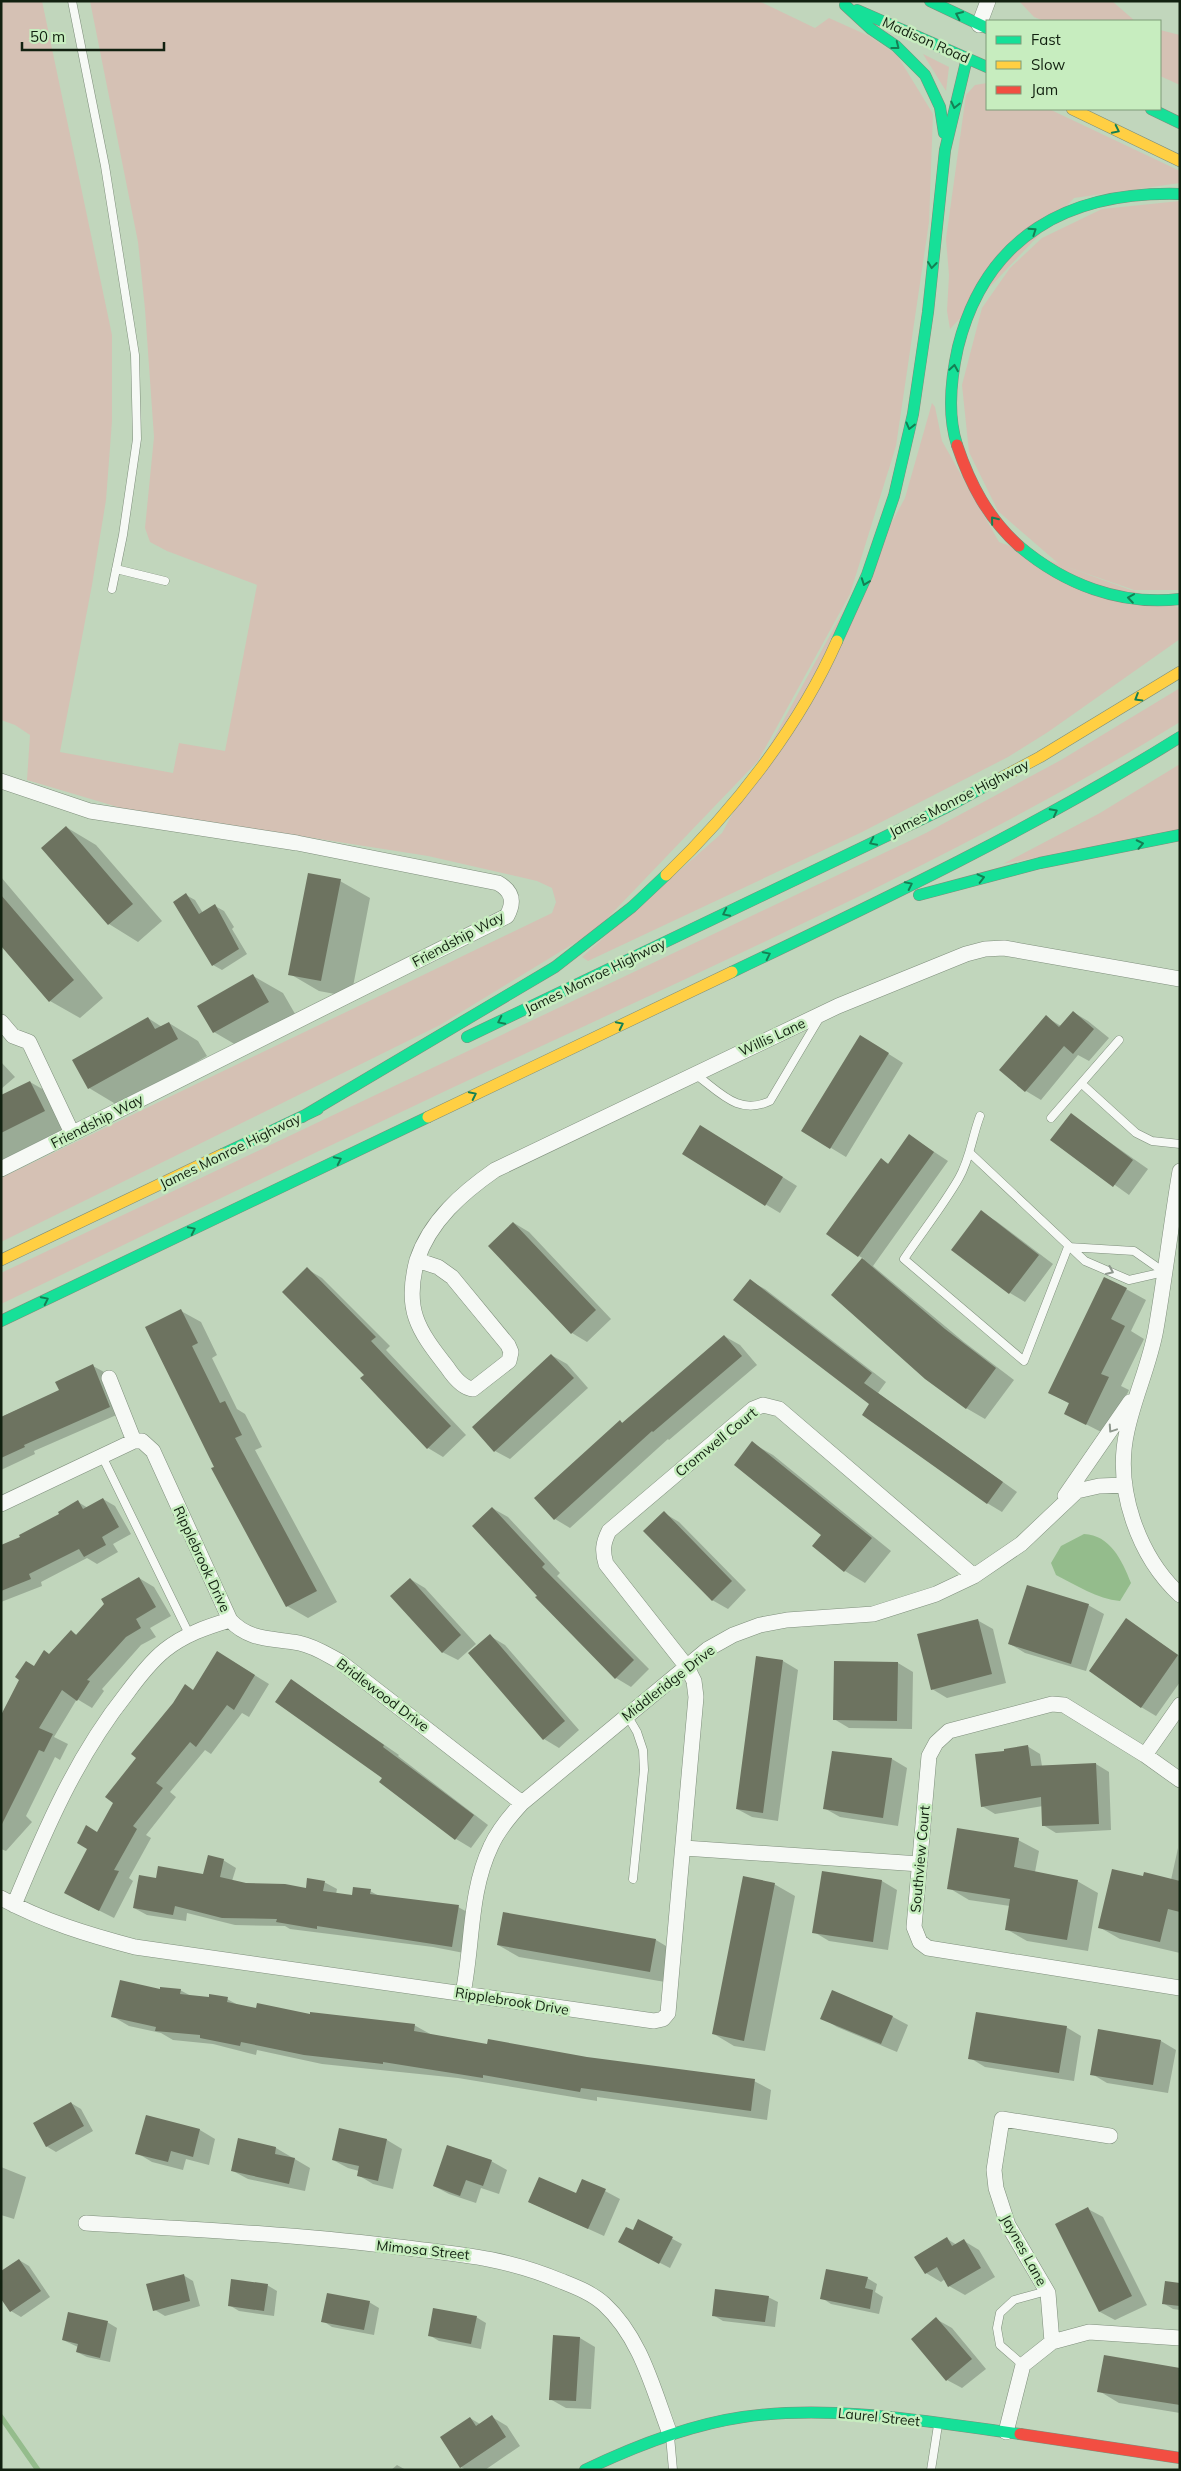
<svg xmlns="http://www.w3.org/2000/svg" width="1181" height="2471" font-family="Mulish,sans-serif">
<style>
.green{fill:#d5c1b4}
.water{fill:#94bc8c}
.shadow{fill:#0003}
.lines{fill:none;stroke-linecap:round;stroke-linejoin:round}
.stream{stroke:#94bc8c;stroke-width:5.5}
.building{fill:#6d7360}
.lane-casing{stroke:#7e8e7b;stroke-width:9}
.street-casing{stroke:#7e8e7b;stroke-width:16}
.fast-casing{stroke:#7e8e7b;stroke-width:12}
.slow-casing{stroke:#7e8e7b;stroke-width:12}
.jam-casing{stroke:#7e8e7b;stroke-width:12}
.lane{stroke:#f6f9f5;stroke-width:8}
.street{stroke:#f6f9f5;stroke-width:15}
.fast{stroke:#16e098;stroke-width:11}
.slow{stroke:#ffcf43;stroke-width:11}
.jam{stroke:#f24e42;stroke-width:11}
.oneway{stroke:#148054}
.oneway2{stroke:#8f988e}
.labels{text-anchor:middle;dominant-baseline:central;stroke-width:5;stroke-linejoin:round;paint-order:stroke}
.street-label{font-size:14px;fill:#122110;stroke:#c7edbf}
</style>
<rect width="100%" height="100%" fill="#c1d6bc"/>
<path class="green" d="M1,1H42L112,335V421L106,500L92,585L60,752L173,773L179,743L225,751L257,585L167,551L150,542L145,528L154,437L145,309L138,242L90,1H759L815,28L829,18L869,36L897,55L933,114L929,222L896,446L850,594L758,761L596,930L440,1025L1,1242V1178L552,913L556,902L552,888L537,881L428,856L121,808L27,780L30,735L15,725L1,720Z
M1019,1H1112L1135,21H1044L1034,17Z
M1160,30L1180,35V85L1160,76Z
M923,54L949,67L946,91Z
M987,83V109H1049L1180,171V183L1074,198L950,329L947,311L949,275L946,239L966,95L975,85Z
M1180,201V590H1134L1059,564L998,511L969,452L962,385L982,308L1010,268L1042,238L1102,209Z
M932,403L935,407L942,441L999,542L1180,608V639L1048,732L1008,757L860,833L588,961L582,957L722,833L905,498Z
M1180,688V722C987,841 779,935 574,1031C382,1120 192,1212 1,1304V1273L926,833L1061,760Z
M1180,764V830L1003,864L1100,813Z"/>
<path class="water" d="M1084,1534C1110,1535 1122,1560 1131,1583L1120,1601C1097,1599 1076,1585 1056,1575L1051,1563L1061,1546Z"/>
<path class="shadow" d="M66,827L96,845L162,921L138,942L109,924Z
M1,877L103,998L80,1018L50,1001L1,944Z
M340,881L370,898L351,997L319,991L290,974Z
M186,895L195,900L203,913L215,906L224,911L234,927L232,929L247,954L222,970L213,965Z
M253,976L283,993L298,1019L243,1049L214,1032Z
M1073,1012L1088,1021L1109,1038L1089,1061L1078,1055L1041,1100L1026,1091L1001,1070L1046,1017L1061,1026Z
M148,1018L162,1027L169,1023L198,1041L207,1056L119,1106L89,1088Z
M876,1046L903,1063L846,1157L803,1131Z
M1,1062L15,1077L1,1089Z
M30,1082L60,1099L74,1128L1,1165V1097Z
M1071,1115L1148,1169L1129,1195L1052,1140Z
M715,1135L797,1186L780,1213L765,1204Z
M910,1136L948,1161L873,1266L964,1342L1014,1380L985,1419L966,1408L832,1295L864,1259L859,1256L881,1160L889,1164Z
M981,1212L996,1221L1053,1264L1025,1302L1010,1293Z
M514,1223L529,1232L611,1319L587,1342L572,1333Z
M307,1269L322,1278L390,1346L386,1350L466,1435L443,1457L428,1448L362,1378L366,1375Z
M750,1281L765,1289L886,1382L878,1393L1017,1492L1002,1512L987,1503L871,1404Z
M1126,1289L1146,1300L1131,1331L1144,1339L1121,1386L1129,1390L1107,1435L1066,1414L1070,1404L1050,1393Z
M181,1311L201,1322L217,1355L212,1358L237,1409L245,1414L262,1447L255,1450L337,1602L308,1618L287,1606L215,1467Z
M724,1336L740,1345L757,1365L669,1440L668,1439L570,1528L555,1519L536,1498L620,1421L624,1424Z
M551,1355L567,1364L588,1388L510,1459L495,1451Z
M93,1366L104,1372L121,1413L34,1451L35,1454L1,1470V1417L60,1391Z
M752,1443L773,1455L891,1551L865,1583L845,1571L823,1535Z
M103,1499L115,1506L131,1534L113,1544L118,1552L97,1564L87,1558L41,1582L42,1586L1,1602V1546L22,1538L61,1515L78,1502L88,1508Z
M492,1508L508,1517L560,1573L557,1576L649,1669L631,1687L616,1678Z
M664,1513L679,1522L746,1590L728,1609L712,1600Z
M139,1578L154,1587L171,1616L150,1628L156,1637L141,1645L102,1689L104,1691L92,1708L77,1699L54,1737L68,1744L60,1760L55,1757L26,1816L32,1822L6,1851L1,1849V1720L34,1667L50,1655L71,1632L77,1635Z
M410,1579L425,1588L476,1644L458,1660L442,1652Z
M1088,1605L1104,1614L1086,1671L1025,1653L1010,1644Z
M977,1620L993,1629L1006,1683L947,1698L932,1689Z
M1126,1620L1180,1656V1682L1156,1716L1141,1707Z
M490,1636L505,1645L579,1730L559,1748L544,1739Z
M757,1658L783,1661L798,1670L778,1821L752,1817L737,1809Z
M232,1661L269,1684L249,1717L242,1713L211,1754L205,1750L170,1792L176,1797L146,1835L151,1838L129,1878L133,1881L114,1918L80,1901L98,1833L194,1691Z
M898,1663L913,1672L912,1729L849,1728L834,1719Z
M291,1680L399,1755L398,1756L488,1825L471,1848L456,1839L380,1782L384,1777Z
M1027,1746L1040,1754L1042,1766L1096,1764L1109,1772L1111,1830L1056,1833L1043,1825V1806L995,1814L982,1806L1005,1752Z
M892,1759L907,1768L898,1826L840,1817L824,1808Z
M1018,1840L1039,1851L1035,1872L1077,1881L1098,1893L1088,1951L1027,1941L1006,1929L1010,1906L969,1900L949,1888Z
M1178,1848L1180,1953L1120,1939L1099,1927L1144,1878L1171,1880Z
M223,1860L236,1868L232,1881L245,1884L307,1889L324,1882L337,1889L336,1894L353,1896L370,1891L381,1897L458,1907L471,1914L464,1953L433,1947L290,1929L285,1926L235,1925L187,1913L186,1921L147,1915L134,1908L157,1879L204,1876Z
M823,1873L882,1881L897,1890L888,1950L829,1941L814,1932Z
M774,1884L795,1896L765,2051L734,2046L714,2034Z
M656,1940L676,1952L671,1983L519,1957L498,1945Z
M161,1990H180L191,1996L227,1999L240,2006L311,2016L414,2025L432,2035L488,2045L754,2081L771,2090L767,2120L597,2097V2101L458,2078L322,2064L257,2050L256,2055L213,2044L173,2040L161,2033L129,2026L112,2016Z
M893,2017L908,2025L897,2052L837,2027L822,2018Z
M1066,2027L1081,2036L1074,2081L985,2067L970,2058Z
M1161,2041L1176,2050L1168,2093L1107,2083L1092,2074Z
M71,2103L81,2109L93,2131L56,2152L46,2146Z
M146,2117L200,2130L215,2139L209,2165L186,2159L183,2170L152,2162L137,2153Z
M340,2130L387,2140L402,2149L393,2189L373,2184L358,2175L359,2171L348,2168L333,2160Z
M239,2140L276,2148L310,2168L305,2191L248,2179L233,2171Z
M491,2161L507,2170L499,2194L481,2188L476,2203L449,2194L434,2186Z
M1,2167L26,2177L14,2219L1,2215Z
M605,2191L620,2199L604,2236L529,2202Z
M1088,2209L1103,2217L1147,2305L1115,2320L1100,2312L1056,2225Z
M639,2221L682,2244L670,2268L629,2247Z
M947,2239L957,2245L964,2241L979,2250L995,2277L965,2295L949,2286L945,2279L941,2282L926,2273Z
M19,2260L29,2266L50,2297L21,2317L11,2311Z
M183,2275L193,2281L200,2306L165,2316L155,2310Z
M867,2278L877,2284L875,2292L883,2297L879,2314L831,2304L822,2298Z
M1180,2284V2310L1173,2309L1163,2303Z
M267,2285L277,2291L274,2316L239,2311L229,2305Z
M768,2297L778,2302L775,2327L723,2321L713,2315Z
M369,2302L379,2308L374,2335L332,2327L323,2321Z
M476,2317L486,2323L481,2349L439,2341L429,2335Z
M936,2319L952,2328L986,2369L962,2388L947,2380Z
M107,2322L117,2328L110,2362L87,2357L77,2352L78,2347L63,2340Z
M554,2337L580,2338L595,2347L591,2409L566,2408L550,2399Z
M1180,2369V2413L1119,2403L1099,2391Z
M492,2417L507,2426L520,2446L485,2470H466L461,2467L470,2418L480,2424Z
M397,2465L406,2470H391Z"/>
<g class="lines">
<path class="stream" d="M1,2417L38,2470"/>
</g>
<path class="building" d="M66,826L133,904L108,925L41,848Z
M308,873L341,879L321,981L288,975Z
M186,893L199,914L215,904L239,949L212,966L173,902Z
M1,895L74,980L49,1002L1,946Z
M253,974L269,1002L213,1033L197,1006Z
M1073,1011L1094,1029L1073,1054L1064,1046L1025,1092L999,1070L1046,1015L1059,1027Z
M148,1017L155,1029L169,1022L178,1039L88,1089L72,1060Z
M860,1035L889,1053L830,1149L801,1131Z
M30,1081L45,1111L1,1133V1095Z
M1071,1113L1133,1160L1113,1187L1050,1140Z
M700,1125L783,1177L765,1206L682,1154Z
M909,1134L934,1152L858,1257L826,1234L881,1158L888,1164Z
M981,1210L1039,1255L1009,1294L951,1250Z
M513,1222L596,1310L571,1334L488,1246Z
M862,1258L945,1329L996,1368L966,1409L925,1379L831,1295Z
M307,1267L376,1337L371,1341L451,1426L427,1449L360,1378L364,1375L282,1292Z
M1104,1277L1127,1288L1111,1319L1125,1326L1101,1374L1109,1377L1086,1425L1064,1414L1069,1403L1048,1393Z
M750,1279L872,1373L864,1383L1003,1482L987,1504L862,1415L869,1404L733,1300Z
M181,1309L198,1343L192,1346L220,1403L225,1401L242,1435L235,1438L317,1591L286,1607L211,1468L214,1467L145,1327Z
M724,1335L742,1356L653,1432L652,1431L554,1520L534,1498L620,1420L622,1423Z
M551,1354L574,1378L494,1452L472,1427Z
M93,1364L110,1407L24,1445L25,1447L1,1458V1417L59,1390L55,1382Z
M752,1441L872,1538L844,1572L812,1546L821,1535L734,1465Z
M103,1498L119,1527L102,1537L106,1545L84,1557L79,1549L29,1574L31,1579L1,1591V1545L20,1537L19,1535L59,1514L58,1512L78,1500L83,1509Z
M492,1507L545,1564L542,1567L634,1660L615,1679L535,1597L537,1596L472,1526Z
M664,1511L732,1581L712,1601L643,1531Z
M139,1577L156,1607L136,1619L141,1628L126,1637L87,1680L90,1681L77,1701L62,1690L39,1728L53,1734L44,1752L39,1750L1,1826V1715L19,1680L15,1677L26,1661L34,1666L44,1650L49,1654L71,1630L76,1635L104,1604L101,1599Z
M410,1578L461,1635L442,1653L390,1596Z
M1027,1585L1089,1604L1071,1664L1008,1644Z
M1126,1618L1178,1655L1141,1708L1089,1671Z
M978,1619L992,1674L931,1690L917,1634Z
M490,1634L565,1721L543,1740L468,1653Z
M217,1651L255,1675L234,1710L227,1705L196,1747L190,1742L156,1783L163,1788L133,1826L137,1829L114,1870L119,1871L99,1911L64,1893L87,1849L77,1843L86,1825L97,1832L113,1803L105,1797L136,1758L131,1754L173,1703L185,1684L193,1690Z
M756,1656L783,1660L763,1813L736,1809Z
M834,1661L898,1662L897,1721L833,1720Z
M291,1679L384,1745L383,1747L474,1815L455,1840L379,1782L382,1778L275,1702Z
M1028,1745L1031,1766L1096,1763L1099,1824L1042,1826L1041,1797L981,1807L975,1754L1004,1751V1749Z
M832,1751L892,1758L883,1818L823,1809Z
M957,1828L1019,1838L1014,1867L1078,1880L1067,1940L1005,1930L1010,1899L947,1889Z
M208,1855L224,1859L220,1877L246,1883L285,1884L306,1888L307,1878L325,1881L323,1891L352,1895L353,1887L371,1889L370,1894L459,1905L452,1947L317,1926V1929L276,1922L277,1919L222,1918L175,1906L173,1915L133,1908L139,1875L156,1878L158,1866L203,1874Z
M1112,1869L1143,1876L1144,1872L1180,1881V1912L1168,1909L1160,1942L1098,1928Z
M822,1871L882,1880L873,1942L812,1933Z
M743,1876L775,1883L744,2041L712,2034Z
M503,1912L656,1939L650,1972L497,1945Z
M120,1980L160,1989V1987L181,1989L180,1994L209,1997V1994L228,1997L227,2002L256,2008L257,2003L310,2014V2012L415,2024L414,2031L487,2044L488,2039L587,2057L755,2079L751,2111L581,2088L580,2092L483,2075V2078L383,2062V2064L304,2055L241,2042L240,2046L200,2038V2035L155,2031L156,2027L111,2017Z
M832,1990L893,2016L881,2044L820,2019Z
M976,2012L1067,2026L1059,2073L968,2059Z
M1098,2029L1161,2040L1153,2085L1090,2075Z
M71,2102L84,2126L46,2147L33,2123Z
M146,2115L200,2129L193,2157L171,2151L168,2162L135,2154Z
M339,2128L387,2139L378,2181L357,2176L359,2166L332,2160Z
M238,2138L276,2147L275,2154L295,2158L289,2184L231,2171Z
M447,2145L492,2160L483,2186L466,2180L460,2196L433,2186Z
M539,2177L576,2193L582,2179L606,2189L588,2229L528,2202Z
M1088,2207L1132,2296L1099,2312L1055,2224Z
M638,2219L673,2237L659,2264L618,2242L626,2227L633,2230Z
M947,2237L952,2246L964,2239L981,2268L948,2287L937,2267L925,2274L914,2257Z
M19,2259L41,2291L10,2312L1,2299V2271Z
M826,2269L868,2277L865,2288L873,2290L870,2309L820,2299Z
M184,2274L190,2301L153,2311L146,2284Z
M231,2279L268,2284L264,2311L228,2306Z
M1165,2281L1180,2283V2306L1162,2304Z
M715,2289L769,2296L765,2322L712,2316Z
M327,2293L370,2301L364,2330L321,2322Z
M433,2308L477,2316L471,2344L428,2336Z
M68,2312L108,2321L100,2358L76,2352L78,2344L62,2340Z
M936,2317L972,2359L946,2381L911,2339Z
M553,2335L580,2337L576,2401L549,2400Z
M1104,2355L1180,2368V2405L1097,2392Z
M492,2415L506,2437L460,2468L440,2437L470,2417L476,2426Z"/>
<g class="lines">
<defs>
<path id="lane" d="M72,1L105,166L135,355L137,439L123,535L112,589
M116,569L165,581
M695,1074C720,1092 738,1116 770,1101L820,1017
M1082,1084L1136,1133L1152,1141L1180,1144
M980,1116C972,1137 970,1159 959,1178C943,1206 922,1232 904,1259L1024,1361L1068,1247
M1051,1118L1119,1040
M970,1153L1085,1261L1129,1280L1164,1272
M1068,1247L1134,1251L1164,1272
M102,1456L189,1634
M627,1715L637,1732L643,1750L644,1770L633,1879
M1023,2365L1000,2345L997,2328L1000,2313L1014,2300L1047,2291
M670,2436L673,2470
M931,2470L938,2425"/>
<path id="street" d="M979,25L988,1
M1,781L90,811L297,843L498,883C512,891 515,901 507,916L1,1169
M1,1022L13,1036L29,1042L72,1133
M1180,1171C1171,1224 1165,1277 1156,1329C1150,1364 1134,1397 1127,1431C1114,1488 1138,1556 1180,1595
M417,1260C430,1221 462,1193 495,1170L838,1006L966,954L985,949L1004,948L1180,979
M417,1260L438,1267L452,1277L508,1345L511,1352L509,1361L473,1389C462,1388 453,1376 447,1367C417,1329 404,1309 417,1260Z
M109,1378L134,1441
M1065,1496L1130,1402
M1,1504L134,1441H142L153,1451L230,1620C249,1641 273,1638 299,1643C314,1646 326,1654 339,1661L522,1803
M1145,1755L1180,1705
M1180,1780L1145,1755L1064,1705L1052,1704L949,1731L936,1743L929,1756L914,1927L920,1942L928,1948L1180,1988
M684,1848L920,1864
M1,1898C43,1921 89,1935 135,1947L654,2021L663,2019L668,2013L696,1697L694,1681L687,1667L606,1564C602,1551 603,1543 609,1531L753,1409L763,1405L779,1409L974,1576
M14,1905C45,1830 76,1757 127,1693C138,1678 150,1662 165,1650C184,1635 206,1627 230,1620
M463,1993C473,1944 469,1892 491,1846C498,1830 510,1816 522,1803L708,1649L733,1635L760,1625L787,1620L873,1614L936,1594L974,1576L1021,1544L1077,1491L1099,1486L1125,1485
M86,2223C188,2229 290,2234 391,2246C454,2254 502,2256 561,2281C576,2287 592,2293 604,2304C641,2338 653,2389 670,2434
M1052,2342L1048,2293L1008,2225L996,2188L994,2170L1002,2119L1110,2136
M1006,2432L1023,2365L1052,2342L1089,2332L1180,2338"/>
<path id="fast" d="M930,1L987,28
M845,5L871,29L896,46L925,75L940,107L944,133
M857,10L987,67
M1151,109L1180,123
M957,445C947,414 951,378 958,347C986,235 1070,191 1180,194
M1019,546C1064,584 1120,606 1180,599
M837,641L867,575L894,496L913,414L928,312L945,150L967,58
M919,895L1040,863L1180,835
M732,972C885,899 1036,827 1180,737
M467,1037L947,807L995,781
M302,1117L555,967L632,907L666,875
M223,1154L318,1109
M1,1321L428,1117
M585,2470C635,2446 688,2425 743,2417C834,2404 930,2422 1020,2434"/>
<path id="slow" d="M1072,109L1180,161
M995,781L1040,757L1180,672
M666,875C734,810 799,727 837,641
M428,1117L732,972
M1,1260L223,1154"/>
<path id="jam" d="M957,445C970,484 988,518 1019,546
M1020,2434L1180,2458"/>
</defs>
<use href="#lane" class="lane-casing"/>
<use href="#street" class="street-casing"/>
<use href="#fast" class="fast-casing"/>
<use href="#slow" class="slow-casing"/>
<use href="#jam" class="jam-casing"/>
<use href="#lane" class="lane"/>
<use href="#street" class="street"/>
<use href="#fast" class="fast"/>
<use href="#slow" class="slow"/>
<use href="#jam" class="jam"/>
</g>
<defs><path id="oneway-chevron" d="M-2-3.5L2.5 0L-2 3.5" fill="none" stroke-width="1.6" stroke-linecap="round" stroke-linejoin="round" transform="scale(1.25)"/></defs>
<g class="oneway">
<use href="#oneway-chevron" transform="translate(959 15) rotate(-155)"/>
<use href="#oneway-chevron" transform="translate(896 46) rotate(38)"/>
<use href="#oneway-chevron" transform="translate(955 105) rotate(103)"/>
<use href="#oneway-chevron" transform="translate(1116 130) rotate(26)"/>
<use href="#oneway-chevron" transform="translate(1033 231) rotate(-34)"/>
<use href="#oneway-chevron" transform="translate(932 265) rotate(97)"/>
<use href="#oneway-chevron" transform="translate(954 368) rotate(-81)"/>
<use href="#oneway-chevron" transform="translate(910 426) rotate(104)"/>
<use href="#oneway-chevron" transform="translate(994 520) rotate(-129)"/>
<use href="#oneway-chevron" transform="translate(865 582) rotate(110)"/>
<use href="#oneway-chevron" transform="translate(1131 598) rotate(-172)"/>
<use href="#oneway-chevron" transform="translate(1138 698) rotate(149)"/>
<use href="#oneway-chevron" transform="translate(1054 812) rotate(-28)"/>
<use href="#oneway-chevron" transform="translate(873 842) rotate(154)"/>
<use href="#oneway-chevron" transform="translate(1140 844) rotate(-12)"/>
<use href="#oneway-chevron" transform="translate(981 878) rotate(-14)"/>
<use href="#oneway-chevron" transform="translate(909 885) rotate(-26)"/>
<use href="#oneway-chevron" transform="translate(726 913) rotate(154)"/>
<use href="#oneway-chevron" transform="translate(767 955) rotate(-26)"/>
<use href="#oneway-chevron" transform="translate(501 1021) rotate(154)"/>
<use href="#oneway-chevron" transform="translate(620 1025) rotate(-26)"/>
<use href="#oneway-chevron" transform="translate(473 1095) rotate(-26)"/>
<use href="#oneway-chevron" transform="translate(338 1160) rotate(-26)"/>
<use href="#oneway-chevron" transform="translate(192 1230) rotate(-26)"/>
<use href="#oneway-chevron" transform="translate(45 1300) rotate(-26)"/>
</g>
<g class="oneway2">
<use href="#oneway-chevron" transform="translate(1110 1271) rotate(24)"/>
<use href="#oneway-chevron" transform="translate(1112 1429) rotate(124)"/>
</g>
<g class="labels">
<g class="street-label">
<text transform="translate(926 40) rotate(24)">Madison Road</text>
<text transform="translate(959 798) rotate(-27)">James Monroe Highway</text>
<text transform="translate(458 939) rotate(-28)">Friendship Way</text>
<text transform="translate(595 976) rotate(-26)">James Monroe Highway</text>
<text transform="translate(772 1037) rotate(-25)">Willis Lane</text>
<text transform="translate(97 1121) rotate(-27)">Friendship Way</text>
<text transform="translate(230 1151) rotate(-26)">James Monroe Highway</text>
<text transform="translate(716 1442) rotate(-39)">Cromwell Court</text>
<text transform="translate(202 1559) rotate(65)">Ripplebrook Drive</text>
<text transform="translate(668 1683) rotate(-38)">Middleridge Drive</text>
<text transform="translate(383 1695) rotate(37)">Bridlewood Drive</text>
<text transform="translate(920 1859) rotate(-85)">Southview Court</text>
<text transform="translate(512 2001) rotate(9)">Ripplebrook Drive</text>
<text transform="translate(423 2250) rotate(6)">Mimosa Street</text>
<text transform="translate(1024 2250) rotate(61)">Jaynes Lane</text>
<text transform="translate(879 2417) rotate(6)">Laurel Street</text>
</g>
</g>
<rect width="1181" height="2471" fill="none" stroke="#122110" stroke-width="5"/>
<rect x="986" y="20" width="175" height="90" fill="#c7edbf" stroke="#7f9b79"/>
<rect x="996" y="36" width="25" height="8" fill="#16e098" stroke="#7f9b79"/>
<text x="1031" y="45" font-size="15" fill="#122110">Fast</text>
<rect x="996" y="61" width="25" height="8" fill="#ffcf43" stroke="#7f9b79"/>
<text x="1031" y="70" font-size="15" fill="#122110">Slow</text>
<rect x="996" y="86" width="25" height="8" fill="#f24e42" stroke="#7f9b79"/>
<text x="1031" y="95" font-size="15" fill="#122110">Jam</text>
<path d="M22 42v8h142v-8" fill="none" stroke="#122110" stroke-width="2.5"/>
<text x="30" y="42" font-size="15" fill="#122110" stroke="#c7edbf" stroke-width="4" paint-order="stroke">50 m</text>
</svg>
